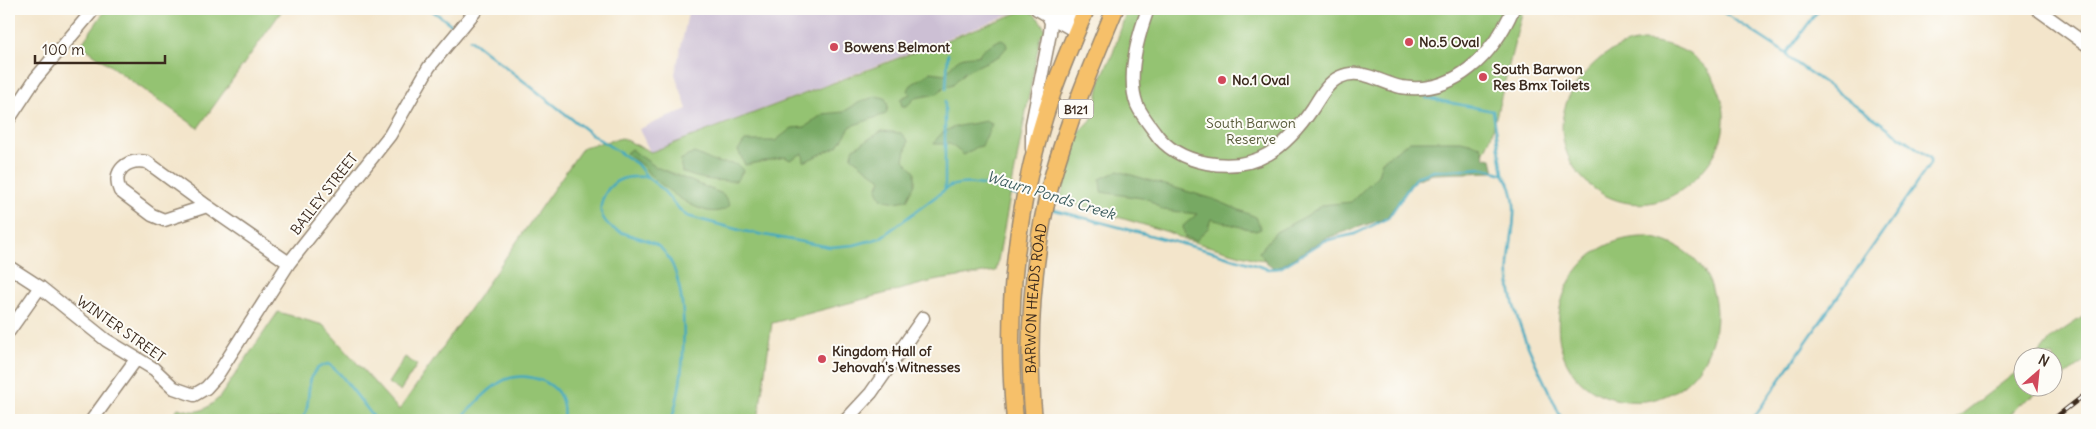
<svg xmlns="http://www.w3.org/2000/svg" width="2096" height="429" font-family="Delius,sans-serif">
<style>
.industrial{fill:#ccbfd4}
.green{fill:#94c372;stroke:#687648}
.forest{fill:#77a964;stroke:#596a41}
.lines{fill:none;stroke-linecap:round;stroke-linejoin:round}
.stream{stroke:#40a9c0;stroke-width:2.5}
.minor-casing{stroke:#978874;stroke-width:15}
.major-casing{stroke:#978874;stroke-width:19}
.minor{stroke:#fff;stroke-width:12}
.major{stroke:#f6c06b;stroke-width:16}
.rail-casing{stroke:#3b2a1e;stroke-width:4.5}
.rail{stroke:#fdfcf7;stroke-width:2.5;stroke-dasharray:8;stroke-linecap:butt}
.poi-dot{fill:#d1495b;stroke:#fdfcf7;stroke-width:2}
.labels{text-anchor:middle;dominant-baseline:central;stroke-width:4;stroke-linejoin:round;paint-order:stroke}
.shield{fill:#fdfcf7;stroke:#75695f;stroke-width:1}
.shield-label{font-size:12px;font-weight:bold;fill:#3b2a1e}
.poi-label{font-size:14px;font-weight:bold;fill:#3b2a1e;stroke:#fdfcf7;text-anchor:start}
.park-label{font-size:14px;fill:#565837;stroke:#fdfcf7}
.street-label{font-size:14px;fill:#3b2a1e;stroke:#fdfcf7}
.water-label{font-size:15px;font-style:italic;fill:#3d5d5f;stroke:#fdfcf7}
</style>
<rect width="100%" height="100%" fill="#fdfcf7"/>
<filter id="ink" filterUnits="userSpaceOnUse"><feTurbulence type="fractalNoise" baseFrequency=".02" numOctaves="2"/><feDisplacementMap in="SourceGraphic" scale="10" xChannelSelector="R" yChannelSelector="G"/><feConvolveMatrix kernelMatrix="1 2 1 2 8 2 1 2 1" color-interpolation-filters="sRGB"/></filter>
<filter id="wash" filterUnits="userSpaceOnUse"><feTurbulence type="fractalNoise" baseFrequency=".0096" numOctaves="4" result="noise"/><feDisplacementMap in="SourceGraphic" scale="20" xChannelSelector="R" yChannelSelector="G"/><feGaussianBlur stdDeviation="1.12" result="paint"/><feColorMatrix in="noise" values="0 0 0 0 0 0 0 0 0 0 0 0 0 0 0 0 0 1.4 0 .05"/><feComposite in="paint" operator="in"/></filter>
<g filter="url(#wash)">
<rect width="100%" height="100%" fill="#f3e5cb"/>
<path class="industrial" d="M689,9H1024L650,152L639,129L687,109L675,74Z"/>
<path class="green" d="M106,9H283L198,128L81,45Z
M1028,9L1039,19L1046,30L1040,37L996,271L933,281L772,323L758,420H169L178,408C199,414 202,412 219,398L278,312L323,325L399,410L583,147L622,138L651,152Z
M1127,9H1523L1491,137L1482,156L1432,164L1274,261L1256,259L1186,240L1168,232L1060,200L1077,135L1091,120L1095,111L1101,78L1113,53Z
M1643,41C1675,42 1706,57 1718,88C1730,117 1724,146 1704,169C1630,260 1512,152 1585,73C1602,54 1618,44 1643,41Z
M1648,237C1756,255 1725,411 1627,401C1522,390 1544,234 1648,237Z
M2087,314V360L2054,383V356H2037L2051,338Z
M405,357L417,365L400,391L388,383Z
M2023,367L2024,386L2047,387L2020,404L2005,420H1954Z"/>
<path class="forest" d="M1001,39L1006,43L1007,47L999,56L965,72L953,84L943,88L937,94L915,98L907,106H902L900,99L910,94L908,90L911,85L931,72L945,74C957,59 958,56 978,56L983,49Z
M876,96L885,98L888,106L886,114L851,126L838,146L804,162L803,153L790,160L785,157L745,165L738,150L745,141H775L792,128L805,127L823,114L843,112L858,103Z
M985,121L992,124L982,146L977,147L964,155L950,144H934C942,124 967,126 985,121Z
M882,131L901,133L908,141L904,160L915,171V184L907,200L895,202L882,199L877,190L881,179L851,157L854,148Z
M1410,141H1461L1481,146L1485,158L1492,159L1495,172L1433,174L1415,180L1386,218L1324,239L1276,269L1267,263L1259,252L1276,232L1306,216L1322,205L1351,202L1378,175L1382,161Z
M631,149L656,167L723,194L730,205C708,227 666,188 649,174L644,167L626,153Z
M694,153C701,155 710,161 717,162C727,165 737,160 743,171L736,181C716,181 700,180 682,172L680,160Z
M1118,171L1213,199L1256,217L1261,229L1256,231L1211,219L1208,228L1196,241L1185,237L1183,226L1197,214L1163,210L1148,199L1101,192L1100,179Z"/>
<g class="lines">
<path class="stream" d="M430,9L452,25
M1718,9L1787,54
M470,39L591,134L637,164L647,177
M946,89L948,54
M1426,98L1493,111L1503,173
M945,189V101
M1051,209L1213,252L1268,269L1280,268L1324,241L1355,234L1388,218L1416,177L1434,171L1484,168L1503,174C1526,203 1506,243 1509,277C1513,328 1543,375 1562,420
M299,420C317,412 297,368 329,364L340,374L376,420
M459,420C472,408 493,382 510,378C529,373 556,381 562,401C564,407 563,414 564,420
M671,420C686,383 694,272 658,246C640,233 608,238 601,212C600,207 602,199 605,194C614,177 629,176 647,177L662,189L676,206L687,216L743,231L830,247L854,245L880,238L950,186C973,179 996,188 1018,196
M1752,420L1930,164V158L1925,154L1789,58L1787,54L1789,50L1819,9"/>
</g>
</g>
<g filter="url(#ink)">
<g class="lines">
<defs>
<path id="minor" d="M1037,9L1077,32
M1054,9L1080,23
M1148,9C1138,36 1126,76 1137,105C1141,114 1148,123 1154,131C1166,149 1185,159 1207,163C1257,172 1286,148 1313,108C1320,97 1328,82 1340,77C1361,67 1381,83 1401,87C1455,96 1494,53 1513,9
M2037,9L2087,45
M9,119L36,78L94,9
M1032,149V124L1050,33L1051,22L1048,16
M207,206L147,162C127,158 111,171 120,191L152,215L164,220L207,206L289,263
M9,267L40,287L106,340L154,369L174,388L194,395L206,388L216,377L289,263L390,135L429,67L477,9
M9,331L40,287
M92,420L137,358
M846,420L871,393L923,318"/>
<g id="major">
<path d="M1015,420C1004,312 1016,200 1051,97C1061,67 1074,38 1086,9"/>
<path id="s1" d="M1034,420C1026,344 1032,254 1052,179C1068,121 1092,64 1115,9"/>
</g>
</defs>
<use href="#minor" class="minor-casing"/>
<use href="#major" class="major-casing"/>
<use href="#minor" class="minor"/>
<use href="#major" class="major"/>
<defs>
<path id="rail" d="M2052,420L2087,393"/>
</defs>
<use href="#rail" class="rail-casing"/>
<use href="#rail" class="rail"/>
</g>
</g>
<g class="poi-dot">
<circle cx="1409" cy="42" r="5"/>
<circle cx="834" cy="47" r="5"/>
<circle cx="1483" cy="77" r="5"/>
<circle cx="1222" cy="80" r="5"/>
<circle cx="822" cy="359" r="5"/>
</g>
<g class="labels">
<rect class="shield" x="1058.5" y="99.5" width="35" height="19" rx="4"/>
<g class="shield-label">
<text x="1076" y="109">B121</text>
</g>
<g class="poi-label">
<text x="1419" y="42">No.5 Oval</text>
<text x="844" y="47">Bowens Belmont</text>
<text x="1493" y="69">South Barwon<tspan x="1493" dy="16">Res Bmx Toilets</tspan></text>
<text x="1232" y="80">No.1 Oval</text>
<text x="832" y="351">Kingdom Hall of<tspan x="832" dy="16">Jehovah's Witnesses</tspan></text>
</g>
<g class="park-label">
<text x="1251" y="123">South Barwon<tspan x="1251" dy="16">Reserve</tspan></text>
</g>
<g class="street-label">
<text transform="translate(324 194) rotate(-52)">BAILEY STREET</text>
<text stroke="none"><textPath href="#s1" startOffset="122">BARWON HEADS ROAD</textPath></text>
<text transform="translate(121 329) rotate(35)">WINTER STREET</text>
</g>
<g class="water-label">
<text transform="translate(1051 195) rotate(17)">Waurn Ponds Creek</text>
</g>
</g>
<rect width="2096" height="429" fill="none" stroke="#fdfcf7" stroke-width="30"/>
<g transform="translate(2038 372) rotate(27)"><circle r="24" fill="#fdfcf7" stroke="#afa8a0"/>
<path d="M0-4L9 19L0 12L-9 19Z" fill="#d1495b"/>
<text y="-8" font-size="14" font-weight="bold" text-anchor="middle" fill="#3b2a1e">N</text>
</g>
<path d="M35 55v8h130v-8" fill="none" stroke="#3b2a1e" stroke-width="2.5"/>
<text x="42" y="55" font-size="15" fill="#3b2a1e" stroke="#fdfcf7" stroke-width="4" paint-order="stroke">100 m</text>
</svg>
